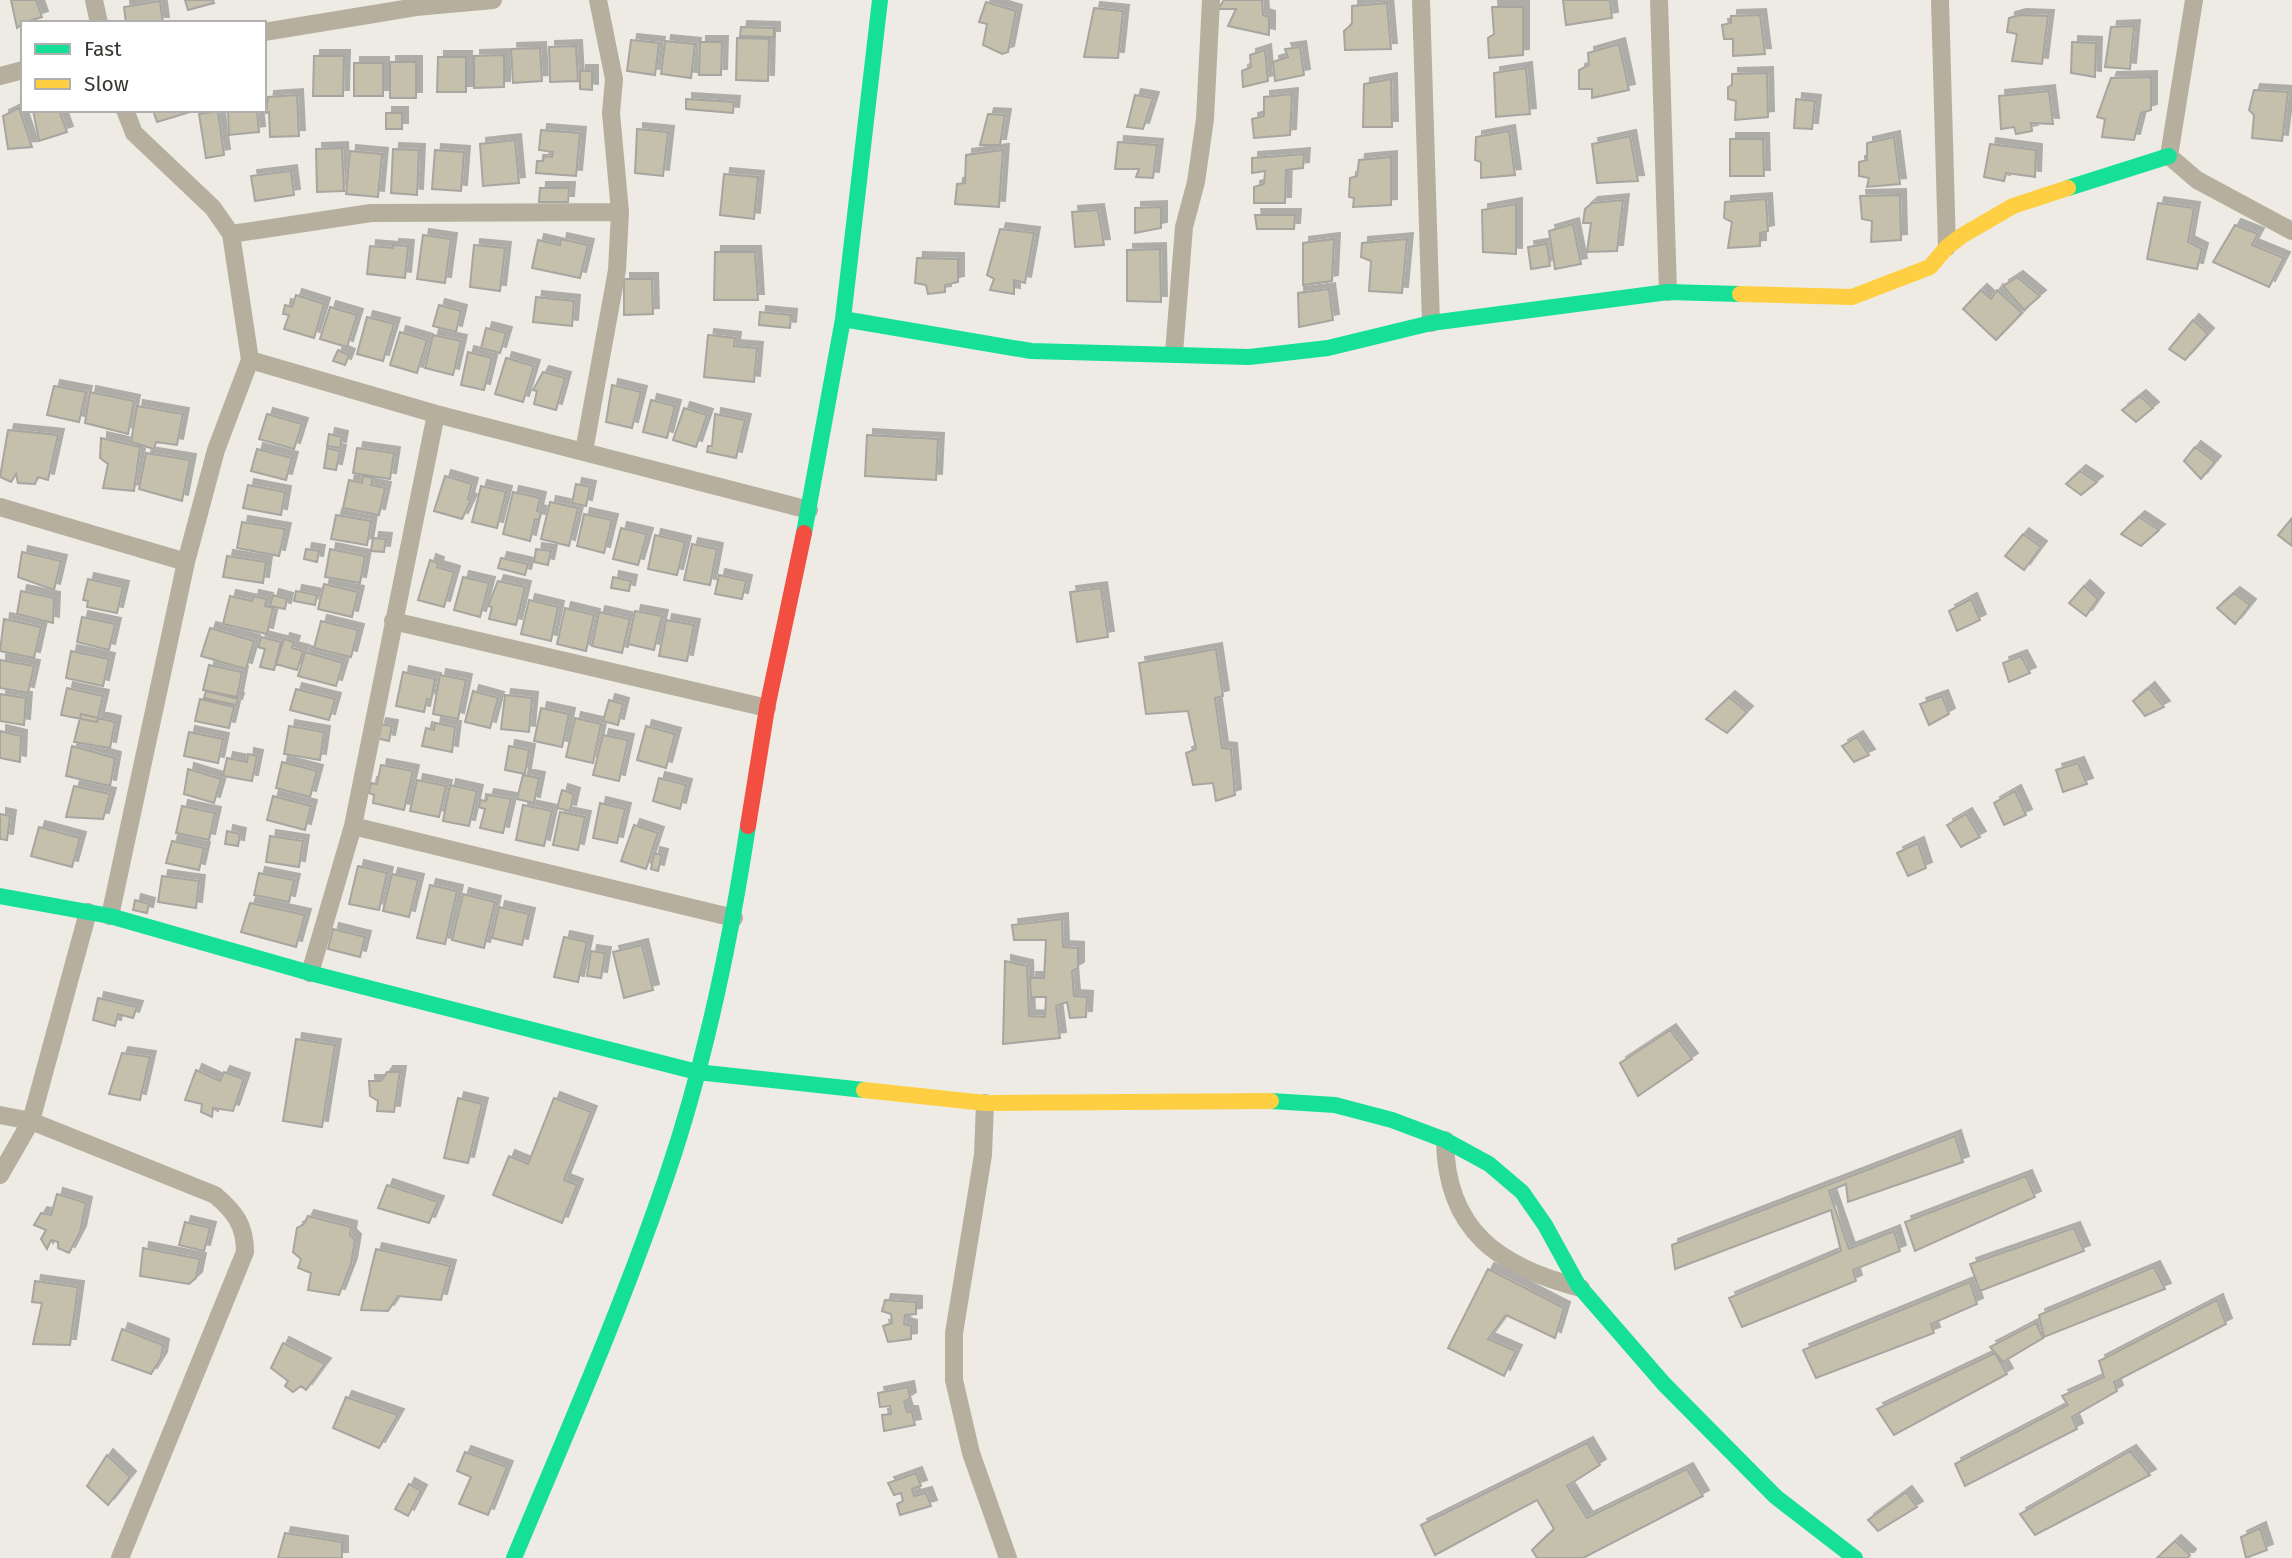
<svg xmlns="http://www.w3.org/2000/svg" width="2292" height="1558" font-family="'Fira Sans',sans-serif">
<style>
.building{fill:#c5c0ab;stroke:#a7a5a0;stroke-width:2;filter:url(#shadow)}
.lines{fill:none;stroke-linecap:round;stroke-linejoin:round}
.street{stroke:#b6af9e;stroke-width:18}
.fast{stroke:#16e098;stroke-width:16}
.slow{stroke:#ffcf43;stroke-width:16}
.jam{stroke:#f24e42;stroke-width:16}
</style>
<defs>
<filter id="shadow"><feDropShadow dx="6" dy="-6" stdDeviation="0" flood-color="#0004"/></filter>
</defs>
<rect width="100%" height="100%" fill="#edebe4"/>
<path class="building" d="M11,0H36L42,17L23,23L17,28Z
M185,0H213L214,3L188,10Z
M1224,0H1262L1263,15L1269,17V35L1228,26L1236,9H1218Z
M1563,0H1610L1612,18L1566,25Z
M160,1L163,23H126L124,7Z
M986,2L1016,11L1008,52L1002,54L983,45L987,24L979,22Z
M1387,3L1391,49L1345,50L1344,31L1352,24V6Z
M1492,7H1523V55L1489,58L1488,38L1494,34Z
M1094,8L1123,11L1118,58L1084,57Z
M1760,15L1765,54L1733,56V39H1724L1722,25L1731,23V16Z
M2020,15L2048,16L2042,64L2012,61L2017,34L2007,32L2009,18Z
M2134,26L2130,69L2105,67L2111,27Z
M741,27L774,28V37L740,36Z
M737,38L769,39L768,81L736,80Z
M631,40L659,43L655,75L627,71Z
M665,41L695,44L691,78L661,74Z
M700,42H722L721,75H699Z
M2072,42L2096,43L2095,77L2071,73Z
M1619,44L1629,90L1592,98V89H1579V70L1589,65L1588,53Z
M576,46L578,81L550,82L549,47Z
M1300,47L1304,75L1275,81L1273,62L1288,57L1285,49Z
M540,48L542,81L513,83L511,49Z
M1265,50L1268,81L1243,87L1242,71L1251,67L1250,55Z
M504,55V87L474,88V56Z
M314,56H344L343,96H313Z
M438,57H466V92H437Z
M390,62H416V98H390Z
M354,63H383V96H354Z
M1526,68L1530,114L1496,117L1494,73Z
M580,71H592V90L580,89Z
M1767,73L1768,117L1735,120L1736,101L1728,99V87L1732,85V74Z
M2151,77V110L2141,113L2134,140L2102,137L2105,119L2097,117L2111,78Z
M1391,79L1392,127H1363L1364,84Z
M2254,90L2288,92L2282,141L2252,138L2254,115L2249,110Z
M2049,91L2053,124L2031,123L2032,131L2016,134L2014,127L2001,129L1999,96Z
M1292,94L1290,135L1254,138L1252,119L1264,116V97Z
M297,95L299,136L270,137L269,112L266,113L268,97Z
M1135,95L1153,98L1143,129L1127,127Z
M686,99L734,102L733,113L686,109Z
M1796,99L1815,101L1812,129L1794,128Z
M19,108L32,147L8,149L3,116Z
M33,110H59L67,132L39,141Z
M153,110H190V112L157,122Z
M228,110H257L259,132L229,135Z
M218,111L224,155L206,158L199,114Z
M386,113H402V129H386Z
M988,114L1005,115L1000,145H980Z
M637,129L668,132L663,176L635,173Z
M541,130L580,133L576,176L536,173L537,161H543L544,156L552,157L553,152L539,150Z
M1509,131L1515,175L1481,178V162L1475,160L1476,137Z
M1630,136L1638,181L1597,183L1592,144Z
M1894,137L1900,184L1867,187L1869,178L1859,176V162L1867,160V143Z
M1730,139H1763L1764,176H1730Z
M515,140L519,183L483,186L480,144Z
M1118,142L1157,145L1153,178L1136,177L1139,169H1115Z
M1990,144L2036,150L2035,177L2006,173L2004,181L1984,177Z
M342,148L344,191L317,192L316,149Z
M393,149L419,150L417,195L391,193Z
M435,150L464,152L461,191L432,189Z
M1003,150L999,207L955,204L957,184L965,183L966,155Z
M350,151L382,154L378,197L346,194Z
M1304,154L1303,168L1286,170L1285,203H1254V187L1264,184L1265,171L1252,173V158Z
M1391,157V205L1353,207L1354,198L1349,197L1350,178L1357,176L1359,160Z
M291,171L294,195L255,201L251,176Z
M724,174L758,177L754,219L720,215Z
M540,188H569L568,202H539Z
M1900,195L1901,240L1871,242L1872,221L1862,219L1860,196Z
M1766,199L1768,231L1760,233V246L1728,248L1732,222L1724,218L1725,202Z
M1623,200L1617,251L1587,252L1591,223H1583L1585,209L1592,203Z
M2158,203L2194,208L2188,242L2202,249L2197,269L2147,259Z
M1516,204V254L1483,252L1482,210Z
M1161,207V228L1135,233V208Z
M1098,210L1104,245L1075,247L1072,212Z
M1255,215H1295L1294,229H1257Z
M1573,224L1581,264L1555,269L1549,231Z
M2235,225L2258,234L2252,245L2284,258L2269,287L2213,262Z
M1000,229L1034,233L1025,283L1014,280V294L990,290L994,279L987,275Z
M423,235L451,239L445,283L417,279Z
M561,239L588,245L580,278L532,268L538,240L560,245Z
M1334,239L1332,281L1303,285V243Z
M1407,239L1402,293L1369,291L1371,261L1361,257L1362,243Z
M1547,244L1550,266L1531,269L1528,247Z
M393,245L408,246L405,278L367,274L370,246L393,248Z
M474,245L505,248L500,291L470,287Z
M1160,249L1161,302L1127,301V250Z
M715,252H755L758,300H714Z
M917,258L958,259V282L945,285V292L928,294L926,285L915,283Z
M2017,277L2040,296L2024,310L2003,286Z
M624,279H652L653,314L624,315Z
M1329,289L1333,320L1299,327L1298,293Z
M1981,290L1991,299L1997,290L2022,313L1996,340L1963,309Z
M296,295L324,304L314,338L284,329L289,315L283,314L285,305L292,307Z
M536,297L574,301L572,326L533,322Z
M439,305L461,311L456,332L433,326Z
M330,307L357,315L347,347L320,339Z
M760,312L791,315L790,328L759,325Z
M367,317L394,324L383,361L357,354Z
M2193,320L2208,334L2185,360L2169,349Z
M486,328L506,333L500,353L481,348Z
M400,332L427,340L417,373L390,365Z
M433,335L461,341L453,375L425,368Z
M708,335L735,338L734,346L757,348L754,382L704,377Z
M338,350L349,355L345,365L333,361Z
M468,352L492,358L484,390L461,385Z
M506,358L534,366L523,402L495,394Z
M543,372L565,378L556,410L534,404L537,391L533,390Z
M612,385L641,392L632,428L606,422Z
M54,386L86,392L79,422L47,415Z
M90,392L134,401L128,434L85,423Z
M2140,396L2153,408L2136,422L2122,410Z
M651,400L675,406L667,438L643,432Z
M137,406L183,414L177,445L156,442L154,449L131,442Z
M684,408L707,415L696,447L673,440Z
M267,414L302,424L294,449L259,439Z
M715,414L745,420L736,458L707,452L708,446H712Z
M8,430L58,435L48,480L38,477L35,484L18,483L16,474L11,482L0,477Z
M329,434L342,437L340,448L327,446Z
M867,435L938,439L936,480L865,476Z
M101,438L140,447L134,491L103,488L108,464L100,458Z
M2195,447L2215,462L2201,479L2184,461Z
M327,448L340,451L336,470L324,468Z
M357,448L394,453L390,479L353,473Z
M257,449L292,458L286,480L251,471Z
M146,453L190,460L182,501L139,489Z
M2080,471L2097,482L2081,495L2066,484Z
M363,476L373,478L371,485L385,488L379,515L343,508L349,480L362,483Z
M445,476L472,484L468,499L471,500L462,519L434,511Z
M576,484L590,487L586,506L572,503Z
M248,485L285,492L281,515L243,508Z
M481,486L506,492L497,528L472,522Z
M513,492L540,498L537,511L541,512L539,520L535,519L530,541L503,534Z
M550,502L578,508L569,546L541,539Z
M584,514L612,520L604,553L577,546Z
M336,515L371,521L367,545L331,539Z
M2139,517L2159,530L2141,546L2121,534Z
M2292,518V546L2278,535Z
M242,522L285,529L279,556L237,548Z
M621,528L647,534L638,565L613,559Z
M2023,534L2041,547L2024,570L2005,556Z
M655,535L685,542L677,575L648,569Z
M373,538L386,539L384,552L371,551Z
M692,544L717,549L710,585L684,580Z
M306,549L319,551L317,562L304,559Z
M330,549L365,556L360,583L325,577Z
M536,549L551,551L548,565L534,562Z
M22,552L61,561L54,590L18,577Z
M227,556L266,562L263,583L223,577Z
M501,558L528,564L525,575L498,568Z
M430,560L438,563L437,567L454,572L444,607L418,600Z
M719,575L746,581L742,599L715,594Z
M463,577L489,583L480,617L454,610Z
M613,577L631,581L629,591L611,588Z
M88,579L123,587L117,613L87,607L88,601L83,600Z
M498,581L525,587L516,625L489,619L492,607L488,606Z
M324,584L358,592L352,617L318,609Z
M2084,586L2098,599L2086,616L2069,603Z
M1101,588L1108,637L1077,642L1070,592Z
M21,591L54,598L53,623L17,614Z
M296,591L317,595L315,605L294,601Z
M2234,593L2250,605L2235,624L2217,608Z
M273,595L287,599L285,609L270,606Z
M230,596L252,601L253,596L267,599L265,606L273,608L267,634L223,624Z
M1971,599L1980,620L1957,631L1949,611Z
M529,600L558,607L551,641L521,634Z
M565,608L594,615L586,651L557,644Z
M635,611L662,616L654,650L628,644Z
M599,612L630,619L622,653L592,646Z
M82,617L115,624L109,650L77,642Z
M4,619L41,627L34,658L0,651Z
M666,620L694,625L687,661L659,656Z
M321,621L358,630L351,657L314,648Z
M210,628L254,641L246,669L201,656Z
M261,637L281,642L274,670L260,667L265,649L258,647Z
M284,639L294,642L292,648L303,651L297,670L276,664Z
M1216,649L1223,696L1215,698L1222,748L1231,749L1235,795L1216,801L1213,783L1193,785L1186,753L1196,749L1188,711L1146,714L1139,663Z
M71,651L109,659L103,686L66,678Z
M305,652L343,663L336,686L298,676Z
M2021,656L2030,673L2009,682L2003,663Z
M0,660L34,666L28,693L0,688Z
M209,665L242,672L237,697L203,690Z
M403,672L435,679L431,700L427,699L424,712L396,706Z
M440,675L466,680L458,719L433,714Z
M67,688L103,696L97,722L61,715Z
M2149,688L2164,707L2145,716L2133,701Z
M296,689L335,699L329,720L290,710Z
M206,691L238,699L236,705L204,698Z
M473,691L498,698L490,728L465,722Z
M0,694L26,698L24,725L0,721Z
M505,695L532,698L529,732L501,729Z
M1942,696L1949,714L1929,725L1920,704Z
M1729,697L1747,712L1727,733L1706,719Z
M200,699L234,707L229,728L195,721Z
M609,700L623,704L618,725L603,721Z
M541,708L569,714L562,747L534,741Z
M81,714L115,722L110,748L74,742Z
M575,718L601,724L593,763L566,757Z
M435,723L455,727L452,752L422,746L426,728L434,730Z
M380,724L392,726L389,741L376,738Z
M289,726L324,732L320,760L284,754Z
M646,726L675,734L666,768L637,760Z
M0,731L21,736L20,762L0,758Z
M189,732L223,739L218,763L184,756Z
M603,735L628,740L619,781L593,775Z
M1857,737L1869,755L1854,762L1842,746Z
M72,746L115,758L110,786L66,776Z
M509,746L529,750L525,774L505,770Z
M248,754L257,756L252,781L223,776L227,758L247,762Z
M282,762L317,771L310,797L276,788Z
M2078,763L2087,784L2063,792L2056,770Z
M381,765L413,771L404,810L373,803L374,795L369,793L371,783L377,784Z
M188,769L221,779L214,803L184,794Z
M523,775L539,778L534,803L517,799Z
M659,778L686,785L680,809L653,801Z
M417,780L446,786L439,817L410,811Z
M450,785L477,791L469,826L443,821Z
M74,786L110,794L103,819L66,817Z
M562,790L574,794L570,811L557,808Z
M2015,791L2026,815L2004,825L1994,803Z
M488,795L511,799L503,833L480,828L485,809L479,807L480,800L486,801Z
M273,796L311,806L305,830L267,820Z
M600,803L625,809L617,843L593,838Z
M523,805L552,811L544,846L516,840Z
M182,806L215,813L209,840L176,833Z
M560,812L585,817L578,850L553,845Z
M0,814L10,816L7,840L0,839Z
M1966,814L1980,837L1961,847L1947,825Z
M634,825L658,833L646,869L621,861Z
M39,827L80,838L72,867L31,856Z
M227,831L240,834L238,846L225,844Z
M270,836L303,841L299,867L266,862Z
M172,841L204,848L199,870L166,863Z
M1918,843L1926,868L1908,876L1897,853Z
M654,853L662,855L658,871L651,869Z
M358,866L387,873L379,910L349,904Z
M259,873L294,880L289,902L254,895Z
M392,874L418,880L409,917L383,911Z
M162,876L199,881L196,908L158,902Z
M430,885L457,891L445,944L417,938Z
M463,894L495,902L484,948L452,940Z
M135,900L149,904L147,913L133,910Z
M250,903L305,915L296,947L241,932Z
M499,907L529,914L522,945L492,938Z
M1062,919L1063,947L1078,948V968L1072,971L1074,996L1087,997L1086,1017L1070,1018L1067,1002L1056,1006L1060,1038L1003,1044L1005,961L1027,966L1029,1016L1045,1017L1046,997H1031L1030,978H1044L1046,940H1014L1012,925Z
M333,929L365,937L360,957L328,949Z
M564,937L587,942L578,982L554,977Z
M642,945L653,990L624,998L613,952Z
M591,951L605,953L601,978L587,976Z
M98,998L137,1007L133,1018L118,1014L115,1026L93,1020Z
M1670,1030L1692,1059L1638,1096L1620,1063Z
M296,1039L335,1045L322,1127L283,1121Z
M122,1053L150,1057L140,1100L109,1094Z
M196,1070L220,1081L224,1072L244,1079L233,1111L213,1108L212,1117L201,1112L202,1104L185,1100Z
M387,1072H400L394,1112L377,1111L378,1101L370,1096L369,1081H381Z
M458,1098L482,1104L468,1163L444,1158Z
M554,1098L591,1112L564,1180L577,1185L562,1223L493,1195L509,1156L528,1164Z
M1955,1136L1963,1162L1848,1202L1846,1184L1829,1191L1849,1249L1894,1231L1900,1251L1853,1270L1856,1281L1742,1327L1729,1298L1841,1251L1831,1210L1675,1269L1672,1245Z
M2026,1176L2035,1197L1915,1251L1905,1222Z
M387,1185L438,1202L429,1223L378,1208Z
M57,1194L86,1203L80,1232L69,1253L58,1248V1242L51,1240L47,1249L41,1239L46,1230L34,1225L41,1213L51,1215Z
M308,1216L351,1227L350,1235L355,1240L351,1264L339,1295L308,1290L311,1273L298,1268L301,1259L293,1252L297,1228L304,1224Z
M185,1222L210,1228L204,1251L179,1245Z
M2074,1228L2084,1251L1980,1291L1970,1264Z
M143,1248L200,1259L196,1278L189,1284L140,1276Z
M376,1249L450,1266L441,1300L398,1296L388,1311L361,1310Z
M2154,1267L2165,1289L2044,1337L2039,1315Z
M1488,1269L1564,1308L1555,1338L1506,1315L1488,1339L1516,1351L1504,1376L1448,1348Z
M35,1281L78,1287L70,1345L33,1344L42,1303L32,1302Z
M1970,1282L1977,1304L1931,1324L1934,1333L1816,1378L1803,1350Z
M885,1300L916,1302V1314L905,1315L904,1324L911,1326V1339L888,1342L883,1326L892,1323L891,1314L882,1311Z
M2217,1300L2226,1324L2114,1382L2117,1391L2072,1417L2077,1429L1965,1486L1955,1464L2068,1405L2062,1396L2104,1377L2099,1361Z
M2036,1323L2043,1338L2003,1362L1990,1347Z
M122,1329L163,1345L161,1358L151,1374L112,1360Z
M283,1343L325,1364L306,1390L301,1386L293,1392L285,1386L288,1381L271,1368Z
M1995,1353L2007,1374L1894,1435L1877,1409Z
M908,1387L910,1398L904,1402L907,1412H912L915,1425L884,1431L882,1415L891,1414L890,1406L880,1407L878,1393Z
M346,1397L398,1415L379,1448L333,1428Z
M1587,1443L1600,1465L1567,1486L1587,1518L1687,1469L1703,1496L1583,1558H1537L1532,1550L1554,1529L1537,1500L1435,1555L1421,1525Z
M2130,1451L2150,1475L2035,1535L2020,1514Z
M465,1452L507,1467L488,1515L459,1504L471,1477L457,1471Z
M107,1455L130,1477L108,1505L87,1486Z
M916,1473L921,1486L912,1489L914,1496L926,1493L931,1506L900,1515L897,1504L903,1501L901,1493L894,1495L888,1483Z
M409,1484L421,1491L408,1516L395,1509Z
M1906,1492L1917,1507L1878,1531L1868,1520Z
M2260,1528L2267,1550L2246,1558L2241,1537Z
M285,1533L342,1542V1558H278Z
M2175,1541L2190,1555L2188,1558H2157Z"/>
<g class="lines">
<path class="street" d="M94,0L99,23
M1421,0L1431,323
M1659,0L1668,292
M1940,0L1947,247
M2194,0L2169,156L2197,180L2292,231
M416,7L493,0
M264,32L416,7V0
M0,76L23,70
M231,234L371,213L620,212
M1174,353L1184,227L1196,182L1205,119L1211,0
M250,360L436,414L809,510
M584,451L617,270L620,212L611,113L614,79L598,0
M0,507L186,562
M393,621L767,708
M353,826L734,918
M110,916L186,562L216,450L250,360L231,234L213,208L134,133L125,110
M310,973L353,826L436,414
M985,1103L983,1155L954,1333V1380L971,1453L1008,1558
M0,1115L31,1121L215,1195C235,1212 245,1225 245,1252L120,1558
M1445,1140C1446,1231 1499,1267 1581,1288
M0,1175L31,1121L88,912"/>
<path class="fast" d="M2068,188L2169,156
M843,319L1031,351L1249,357L1328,348L1431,323L1668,292L1740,294
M804,533L843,319L880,0
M0,896L110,916L310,973L697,1072L864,1090
M1271,1101L1335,1105L1392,1120L1445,1140L1489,1164L1522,1192L1545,1225L1578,1285L1664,1384L1776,1497L1855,1558
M514,1558C567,1432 622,1307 666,1178C705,1064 730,944 748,826"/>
<path class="slow" d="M1740,294L1852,297L1930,267L1947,247L1963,235L2013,206L2068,188
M864,1090L985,1103L1271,1101"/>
<path class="jam" d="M748,826L767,708L804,533"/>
</g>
<rect x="21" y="21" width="245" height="91" fill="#ffffff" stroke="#afafad" stroke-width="2"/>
<rect x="35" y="44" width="35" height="10" fill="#16e098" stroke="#afafad" stroke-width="2"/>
<text x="84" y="56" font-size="21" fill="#383732">Fast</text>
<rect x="35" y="79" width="35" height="10" fill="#ffcf43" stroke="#afafad" stroke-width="2"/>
<text x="84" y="91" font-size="21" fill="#383732">Slow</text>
</svg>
